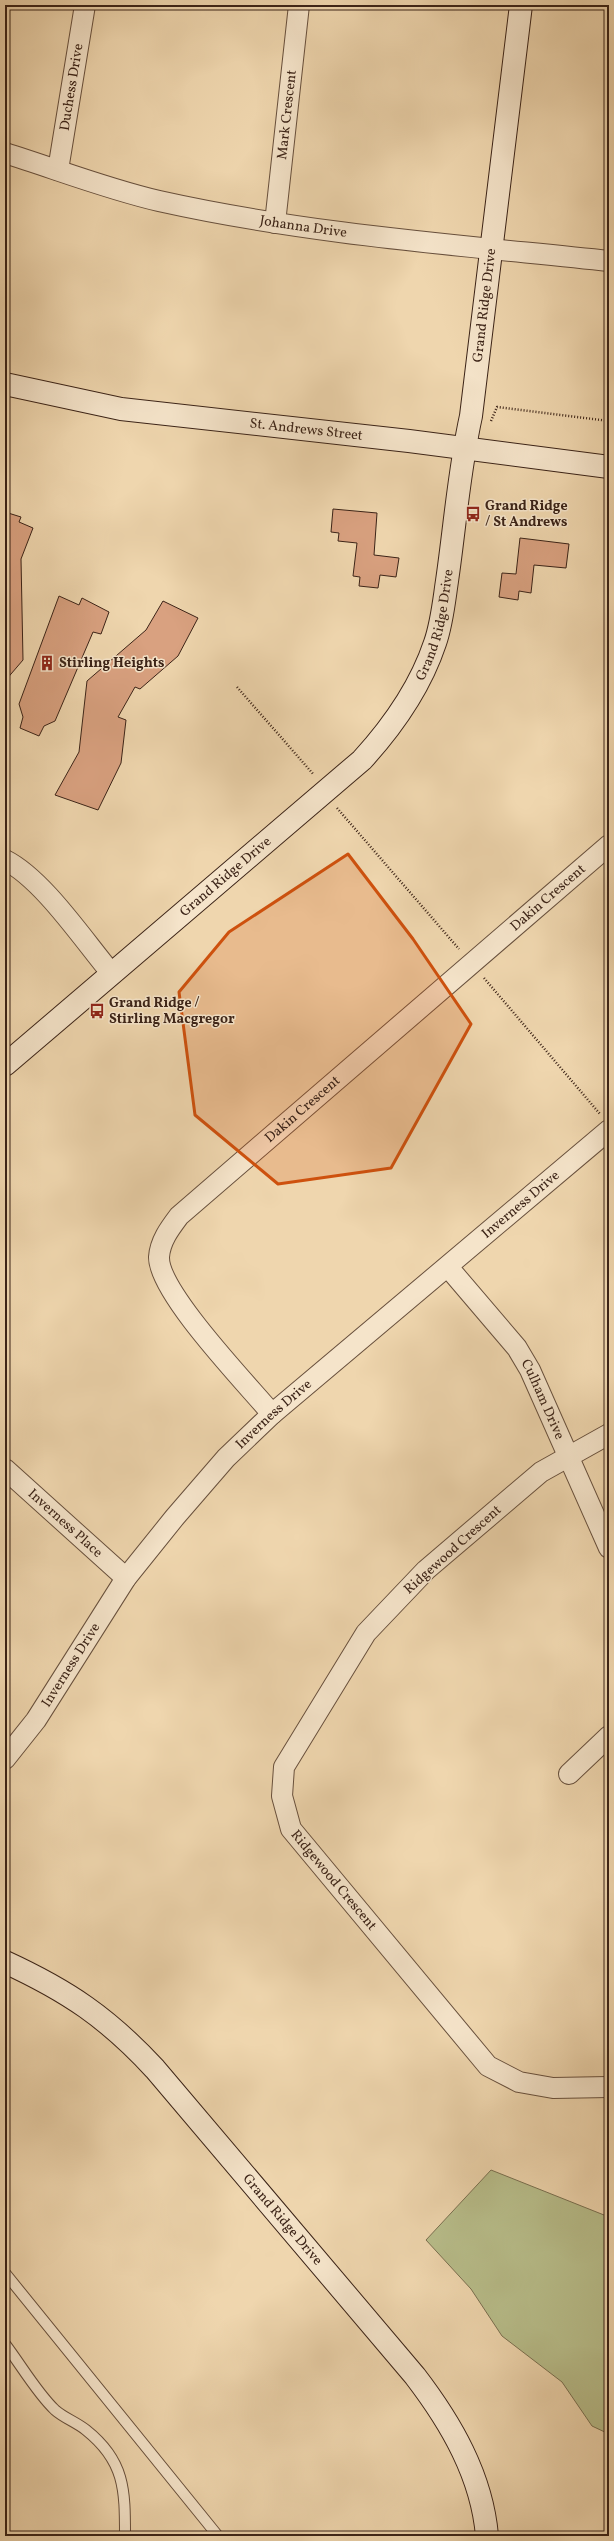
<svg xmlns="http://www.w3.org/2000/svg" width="614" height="2541" font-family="Vollkorn,serif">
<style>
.green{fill:#b8be8b;stroke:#7a7051}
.building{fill:#d9a180;stroke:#3b2317}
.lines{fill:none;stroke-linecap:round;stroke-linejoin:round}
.lane-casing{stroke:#68503d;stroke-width:12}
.street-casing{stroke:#68503d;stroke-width:22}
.secondary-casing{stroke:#3b2317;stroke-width:24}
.path{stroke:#3b2317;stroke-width:2.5;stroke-dasharray:1 2;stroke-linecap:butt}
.lane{stroke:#f5e4ca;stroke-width:10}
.street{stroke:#f5e4ca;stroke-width:20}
.secondary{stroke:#f5e4ca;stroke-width:22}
.marked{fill:#ce510e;fill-opacity:0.2;stroke:#ce510e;stroke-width:3;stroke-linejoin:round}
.labels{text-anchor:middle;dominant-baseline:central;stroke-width:3;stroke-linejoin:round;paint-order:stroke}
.street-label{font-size:14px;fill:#3b2317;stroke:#f5e4ca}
.poi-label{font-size:14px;font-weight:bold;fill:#3b2317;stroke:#f5e4ca;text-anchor:start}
</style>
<rect width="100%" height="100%" fill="#efd6ae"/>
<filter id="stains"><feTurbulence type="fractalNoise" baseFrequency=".005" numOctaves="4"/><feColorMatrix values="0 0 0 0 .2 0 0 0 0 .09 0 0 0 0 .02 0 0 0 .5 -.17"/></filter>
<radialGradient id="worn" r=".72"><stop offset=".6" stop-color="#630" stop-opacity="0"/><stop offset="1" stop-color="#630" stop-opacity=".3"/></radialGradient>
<path class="green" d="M491,2170L609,2217V2434L592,2426L562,2382L502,2336L471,2289L426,2240Z"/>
<path class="building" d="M333,509L377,513L374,555L399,558L396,577L380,575L378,588L359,586L360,577L353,576L357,543L338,541L339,533L331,532Z
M5,512L21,517L19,522L33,528L21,559L23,660L5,681Z
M520,538L569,544L566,568L534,565L531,593L519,591L518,600L499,597L502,573L516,574Z
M59,596L79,605L82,598L109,612L101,634L93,632L55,721L44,726L39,736L20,728L23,717L19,704Z
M163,601L198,618L178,656L140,689L135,687L118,717L126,720L121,763L98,810L55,795L79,752L87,681L146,630Z"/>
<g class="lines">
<defs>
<path id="lane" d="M5,2273L218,2536
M5,2344C21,2365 37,2393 55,2410C64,2418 76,2422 86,2430C125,2461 125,2490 125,2536"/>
<g id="street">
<path id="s1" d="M5,153C56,169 107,189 159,201C307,234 458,245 609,261"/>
<path id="s2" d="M58,170L85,5"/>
<path id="s3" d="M275,223L299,5"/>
<path d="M5,860C43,879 84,941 112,974"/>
<path id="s4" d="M448,1267L517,1348L530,1370L609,1548"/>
<path id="s5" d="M272,1414C247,1384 158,1292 159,1257C160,1241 170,1228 179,1216L609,845"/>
<path id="s6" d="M609,1434L541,1472L426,1570L366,1633L284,1767L282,1796L291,1829L488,2066L519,2082L553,2088L609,2087"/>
<path id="s7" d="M5,1469L126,1578"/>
<path id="s8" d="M5,1759L36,1720L126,1578L175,1517L226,1458L272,1414L609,1130"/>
<path d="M569,1774L609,1736"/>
</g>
<g id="secondary">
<path id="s9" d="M5,384L121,409L409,441L609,467"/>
<path id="s10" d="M5,1065L362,760C393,726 420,688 435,643C442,623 444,601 447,581C455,526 459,470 471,416L521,5"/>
<path id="s11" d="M5,1962C68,1991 108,2018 155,2069L415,2376C451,2423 482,2476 487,2536"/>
</g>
</defs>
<use href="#lane" class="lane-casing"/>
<use href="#street" class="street-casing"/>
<use href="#secondary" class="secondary-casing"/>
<path class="path" d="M491,421L497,407L609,421
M237,687L314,775
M337,808L459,949
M484,978L600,1114"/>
<use href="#lane" class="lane"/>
<use href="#street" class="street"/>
<use href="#secondary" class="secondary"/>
</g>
<path class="marked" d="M348,854L413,939L471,1024L391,1168L278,1184L195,1115L179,992L229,932Z"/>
<defs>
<symbol id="bus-bare" viewBox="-9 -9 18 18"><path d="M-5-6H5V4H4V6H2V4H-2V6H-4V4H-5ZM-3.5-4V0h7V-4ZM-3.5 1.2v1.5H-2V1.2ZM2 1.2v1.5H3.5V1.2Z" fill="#8f2418" stroke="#f5e4ca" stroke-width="2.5" paint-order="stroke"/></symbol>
<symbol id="building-bare" viewBox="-9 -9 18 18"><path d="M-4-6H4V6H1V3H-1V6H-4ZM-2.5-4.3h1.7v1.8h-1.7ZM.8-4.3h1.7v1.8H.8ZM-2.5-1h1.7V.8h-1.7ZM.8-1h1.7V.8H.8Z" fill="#8f2418" stroke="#f5e4ca" stroke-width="2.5" paint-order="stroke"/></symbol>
</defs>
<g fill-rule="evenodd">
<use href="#bus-bare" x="462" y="503" width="22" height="22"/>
<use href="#building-bare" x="36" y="652" width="22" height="22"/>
<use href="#bus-bare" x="86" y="1000" width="22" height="22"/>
</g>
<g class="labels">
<g class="street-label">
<text stroke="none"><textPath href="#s2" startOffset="84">Duchess Drive</textPath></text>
<text stroke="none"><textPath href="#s3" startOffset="109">Mark Crescent</textPath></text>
<text stroke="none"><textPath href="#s1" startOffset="308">Johanna Drive</textPath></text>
<text stroke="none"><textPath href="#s10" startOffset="950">Grand Ridge Drive</textPath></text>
<text stroke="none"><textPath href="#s9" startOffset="305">St. Andrews Street</textPath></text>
<text stroke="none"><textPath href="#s10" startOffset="626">Grand Ridge Drive</textPath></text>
<text stroke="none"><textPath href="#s10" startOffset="290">Grand Ridge Drive</textPath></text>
<text stroke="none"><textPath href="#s5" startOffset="729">Dakin Crescent</textPath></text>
<text stroke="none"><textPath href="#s5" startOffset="405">Dakin Crescent</textPath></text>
<text stroke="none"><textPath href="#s8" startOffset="763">Inverness Drive</textPath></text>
<text stroke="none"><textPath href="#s4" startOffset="164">Culham Drive</textPath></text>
<text stroke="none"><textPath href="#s8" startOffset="439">Inverness Drive</textPath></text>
<text stroke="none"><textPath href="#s7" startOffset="81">Inverness Place</textPath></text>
<text transform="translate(453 1550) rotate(-42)">Ridgewood Crescent</text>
<text stroke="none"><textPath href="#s8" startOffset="115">Inverness Drive</textPath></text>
<text stroke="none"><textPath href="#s6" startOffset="603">Ridgewood Crescent</textPath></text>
<text stroke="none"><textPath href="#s11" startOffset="383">Grand Ridge Drive</textPath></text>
</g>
<g class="poi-label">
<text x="485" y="506">Grand Ridge<tspan x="485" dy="16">/ St Andrews</tspan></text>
<text x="59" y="663">Stirling Heights</text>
<text x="109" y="1003">Grand Ridge /<tspan x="109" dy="16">Stirling Macgregor</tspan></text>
</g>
</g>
<rect width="614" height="2541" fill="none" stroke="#efd6ae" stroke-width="20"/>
<rect x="6" y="6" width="602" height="2529" fill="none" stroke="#3b2317" stroke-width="2"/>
<rect x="10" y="10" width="594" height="2521" fill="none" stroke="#3b2317"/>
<rect width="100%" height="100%" filter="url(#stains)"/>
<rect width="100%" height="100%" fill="url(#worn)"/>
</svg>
